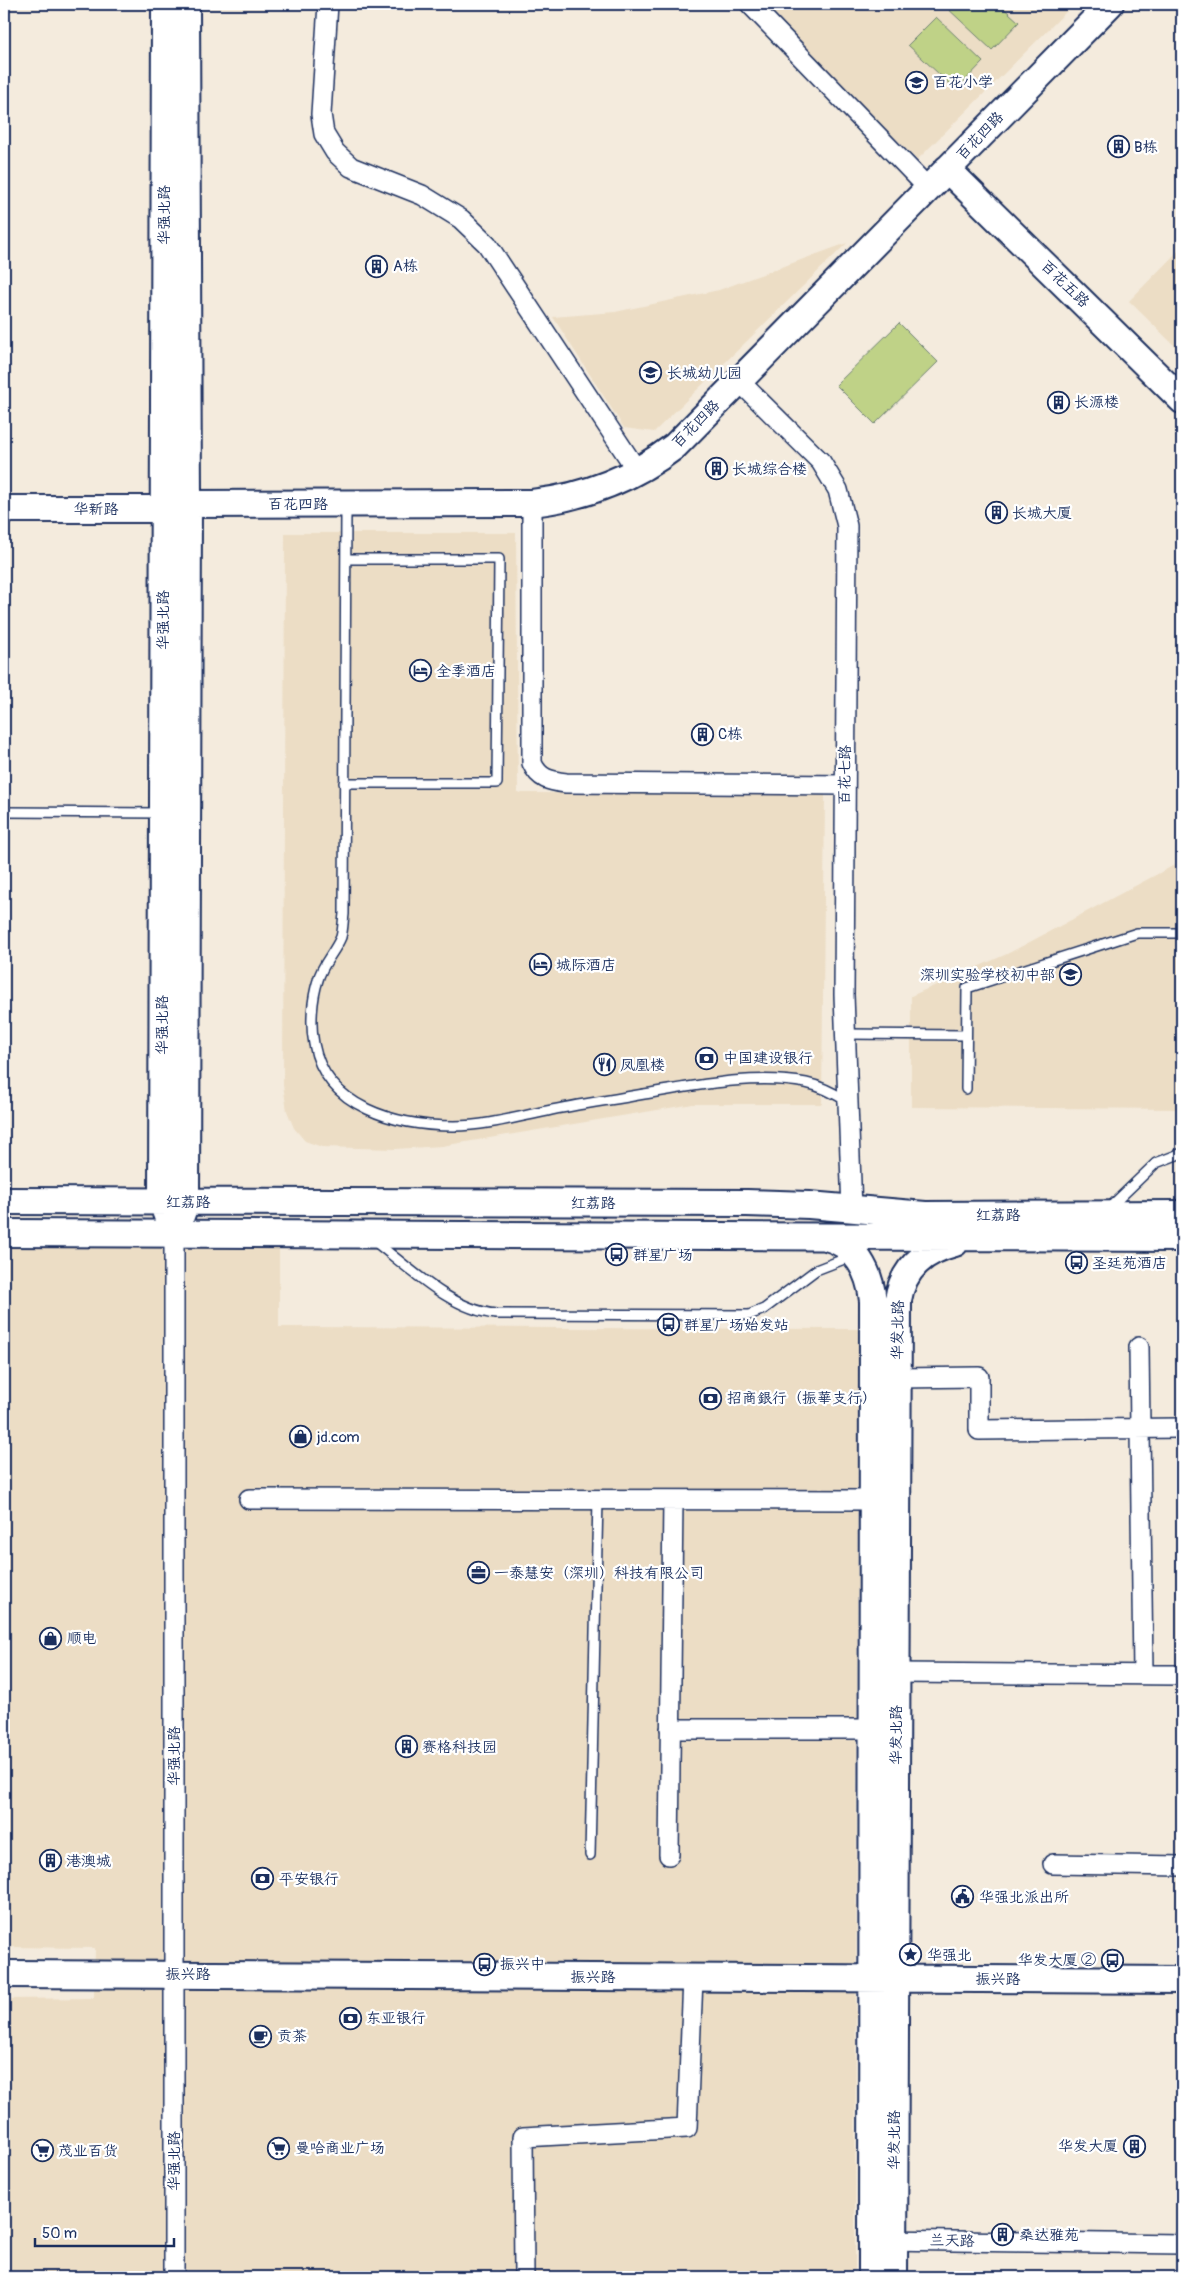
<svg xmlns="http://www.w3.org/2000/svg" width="1186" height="2281" font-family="Pangolin,'LXGW WenKai TC',sans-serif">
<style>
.built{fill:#ecddc5}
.green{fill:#bfd287;stroke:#6d8072}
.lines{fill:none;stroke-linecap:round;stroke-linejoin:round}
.lane-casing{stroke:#1b2f5e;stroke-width:12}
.street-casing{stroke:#1b2f5e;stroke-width:22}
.secondary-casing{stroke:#1b2f5e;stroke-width:30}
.lane{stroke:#fff;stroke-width:9}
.street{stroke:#fff;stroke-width:19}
.secondary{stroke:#fff;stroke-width:26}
.labels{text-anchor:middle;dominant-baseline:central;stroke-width:4.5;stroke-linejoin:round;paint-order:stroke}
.poi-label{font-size:15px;fill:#1b2f5e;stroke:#fff;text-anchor:start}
.street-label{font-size:15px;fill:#1b2f5e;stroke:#fff}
</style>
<rect width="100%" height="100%" fill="#f4ebdd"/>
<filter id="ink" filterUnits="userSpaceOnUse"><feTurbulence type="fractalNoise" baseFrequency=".02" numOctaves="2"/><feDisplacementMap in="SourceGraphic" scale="10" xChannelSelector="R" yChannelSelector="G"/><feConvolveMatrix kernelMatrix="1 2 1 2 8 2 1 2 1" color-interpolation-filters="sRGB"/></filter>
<g filter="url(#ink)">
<path class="built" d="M761,4H1074L917,160Z
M847,243L654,432L624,428L553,317L615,312L719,290Z
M1182,247V353L1129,301Z
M285,533H516L518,793L825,794L822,1104H693L442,1146L395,1149L322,1147L305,1141L294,1128L287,1111L283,1085Z
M1182,861V1109L911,1107V996L1007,954Z
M4,1248H279V1327L858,1329L855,2277H4V1999L94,1998L95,1948L4,1947Z"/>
<path class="green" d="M946,4H999L1019,22L992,50L944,5Z
M936,17L983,62L956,90L908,45Z
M899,323L938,362L875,424L836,385Z"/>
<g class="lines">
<defs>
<path id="lane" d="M346,507L344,914C343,921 343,930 341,937C335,952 322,964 318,980C312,999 310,1024 314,1044C326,1108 397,1126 454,1126C485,1126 517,1117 547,1111C579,1104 612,1100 644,1094C694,1086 755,1073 806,1083C821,1086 834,1093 847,1101
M344,783H497L499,559H346
M4,812L161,813
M845,1034L966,1035
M966,1089L967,988L1137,933H1182
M1108,1209L1156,1163L1182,1153
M374,1241C410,1268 451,1310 496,1314L749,1315L764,1309L816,1270L852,1256
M590,1855L598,1499"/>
<path id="street" d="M328,4L321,114L324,134L335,152L351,167L422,195L461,219L487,244L638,472
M750,4L928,188
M739,381L821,462L838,490L847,526L844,995L852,1210
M532,503V763C539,779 550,781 566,783L845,785
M1139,1347L1143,1674
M898,1378L979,1377V1430L1182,1428
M249,1499L873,1500
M896,1673L1182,1675
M670,1729H873
M669,1855L673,1500
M1053,1864L1182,1866
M883,2240L1182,2244
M174,2277V1235
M524,2277L523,2137L687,2128L693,1978"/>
<path id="secondary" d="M165,4L162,1202L174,1235
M947,169L1182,400
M4,509H163L188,504L532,503C586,497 632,479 675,446L1110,4
M4,1201L747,1203L809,1205L925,1215L1182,1214
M4,1233L1182,1238
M174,1235L186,1202L188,504L186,4
M826,1237C856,1244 870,1272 873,1301L872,2277
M4,1974L1182,1980
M894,2277L898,1300C903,1268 924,1251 955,1243"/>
</defs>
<use href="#lane" class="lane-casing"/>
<use href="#street" class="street-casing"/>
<use href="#secondary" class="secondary-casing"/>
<use href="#lane" class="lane"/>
<use href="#street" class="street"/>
<use href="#secondary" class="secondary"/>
</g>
</g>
<defs>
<symbol id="school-ring" viewBox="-11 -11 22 22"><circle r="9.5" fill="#fff" stroke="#1b2f5e" stroke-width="1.5"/><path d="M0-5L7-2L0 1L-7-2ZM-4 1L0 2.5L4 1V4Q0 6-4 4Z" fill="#1b2f5e"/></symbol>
<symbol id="building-ring" viewBox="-11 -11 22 22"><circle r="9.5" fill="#fff" stroke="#1b2f5e" stroke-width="1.5"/><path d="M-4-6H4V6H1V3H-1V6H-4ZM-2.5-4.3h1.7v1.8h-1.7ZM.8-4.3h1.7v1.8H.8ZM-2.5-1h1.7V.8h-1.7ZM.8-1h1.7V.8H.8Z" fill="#1b2f5e"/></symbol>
<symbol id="hotel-ring" viewBox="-11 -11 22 22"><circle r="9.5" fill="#fff" stroke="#1b2f5e" stroke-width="1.5"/><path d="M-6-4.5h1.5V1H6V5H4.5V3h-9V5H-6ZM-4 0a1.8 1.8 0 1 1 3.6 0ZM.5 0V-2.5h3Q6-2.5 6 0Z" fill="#1b2f5e"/></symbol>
<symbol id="bank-ring" viewBox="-11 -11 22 22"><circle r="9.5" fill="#fff" stroke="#1b2f5e" stroke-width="1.5"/><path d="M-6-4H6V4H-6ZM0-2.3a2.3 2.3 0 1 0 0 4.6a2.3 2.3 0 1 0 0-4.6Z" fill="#1b2f5e"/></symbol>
<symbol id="restaurant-ring" viewBox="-11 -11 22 22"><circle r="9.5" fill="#fff" stroke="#1b2f5e" stroke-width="1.5"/><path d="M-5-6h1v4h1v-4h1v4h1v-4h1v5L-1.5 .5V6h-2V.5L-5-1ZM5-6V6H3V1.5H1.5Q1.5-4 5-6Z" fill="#1b2f5e"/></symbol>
<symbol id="bus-ring" viewBox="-11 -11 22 22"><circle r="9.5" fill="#fff" stroke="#1b2f5e" stroke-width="1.5"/><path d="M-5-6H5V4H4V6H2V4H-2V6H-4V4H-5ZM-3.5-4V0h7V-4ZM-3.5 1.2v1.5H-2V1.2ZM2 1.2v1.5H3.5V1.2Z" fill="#1b2f5e"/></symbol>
<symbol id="shop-ring" viewBox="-11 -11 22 22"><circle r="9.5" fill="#fff" stroke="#1b2f5e" stroke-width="1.5"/><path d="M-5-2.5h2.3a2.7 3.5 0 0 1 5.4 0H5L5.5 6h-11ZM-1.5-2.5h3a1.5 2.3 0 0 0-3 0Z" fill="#1b2f5e"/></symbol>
<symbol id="office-ring" viewBox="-11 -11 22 22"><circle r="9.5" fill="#fff" stroke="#1b2f5e" stroke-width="1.5"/><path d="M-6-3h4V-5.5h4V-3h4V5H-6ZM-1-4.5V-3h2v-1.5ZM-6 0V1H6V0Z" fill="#1b2f5e"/></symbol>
<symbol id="civic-ring" viewBox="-11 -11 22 22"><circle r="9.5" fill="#fff" stroke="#1b2f5e" stroke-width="1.5"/><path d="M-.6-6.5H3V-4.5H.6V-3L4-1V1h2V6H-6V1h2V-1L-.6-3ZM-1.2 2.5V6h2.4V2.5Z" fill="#1b2f5e"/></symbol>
<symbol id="sight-ring" viewBox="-11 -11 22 22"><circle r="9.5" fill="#fff" stroke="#1b2f5e" stroke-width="1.5"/><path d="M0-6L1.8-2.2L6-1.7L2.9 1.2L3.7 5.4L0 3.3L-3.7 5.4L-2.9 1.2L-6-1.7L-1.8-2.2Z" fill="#1b2f5e"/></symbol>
<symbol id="cafe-ring" viewBox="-11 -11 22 22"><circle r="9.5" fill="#fff" stroke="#1b2f5e" stroke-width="1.5"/><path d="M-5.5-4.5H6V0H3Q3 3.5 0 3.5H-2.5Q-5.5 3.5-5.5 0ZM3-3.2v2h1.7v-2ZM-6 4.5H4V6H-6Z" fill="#1b2f5e"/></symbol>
<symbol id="supermarket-ring" viewBox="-11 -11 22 22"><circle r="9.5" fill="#fff" stroke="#1b2f5e" stroke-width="1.5"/><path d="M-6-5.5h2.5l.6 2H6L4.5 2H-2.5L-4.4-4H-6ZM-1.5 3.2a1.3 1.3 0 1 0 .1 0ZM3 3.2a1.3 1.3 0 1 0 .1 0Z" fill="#1b2f5e"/></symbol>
</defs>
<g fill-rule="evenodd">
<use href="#school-ring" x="904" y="70" width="25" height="25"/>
<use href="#building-ring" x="1106" y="134" width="25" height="25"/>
<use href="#building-ring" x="364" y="254" width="25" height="25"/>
<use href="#school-ring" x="638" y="360" width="25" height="25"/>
<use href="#building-ring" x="1046" y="390" width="25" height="25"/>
<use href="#building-ring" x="704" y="456" width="25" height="25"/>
<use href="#building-ring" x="984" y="500" width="25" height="25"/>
<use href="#hotel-ring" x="408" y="658" width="25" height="25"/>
<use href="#building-ring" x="690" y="722" width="25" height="25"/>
<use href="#hotel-ring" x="528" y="952" width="25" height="25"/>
<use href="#school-ring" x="1058" y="962" width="25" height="25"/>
<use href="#bank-ring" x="694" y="1046" width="25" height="25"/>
<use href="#restaurant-ring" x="592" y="1052" width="25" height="25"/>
<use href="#bus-ring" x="604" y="1242" width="25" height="25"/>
<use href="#bus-ring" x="1064" y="1250" width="25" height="25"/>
<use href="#bus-ring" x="656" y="1312" width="25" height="25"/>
<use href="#bank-ring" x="698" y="1386" width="25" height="25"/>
<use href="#shop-ring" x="288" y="1424" width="25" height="25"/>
<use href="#office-ring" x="466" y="1560" width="25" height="25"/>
<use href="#shop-ring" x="38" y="1626" width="25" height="25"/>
<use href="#building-ring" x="394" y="1734" width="25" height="25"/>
<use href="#building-ring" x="38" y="1848" width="25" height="25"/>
<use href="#bank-ring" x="250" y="1866" width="25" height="25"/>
<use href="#civic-ring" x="950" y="1884" width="25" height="25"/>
<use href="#sight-ring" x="898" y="1942" width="25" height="25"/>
<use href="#bus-ring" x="1100" y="1948" width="25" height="25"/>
<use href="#bus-ring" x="472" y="1952" width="25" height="25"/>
<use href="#bank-ring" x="338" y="2006" width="25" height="25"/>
<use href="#cafe-ring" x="248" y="2024" width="25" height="25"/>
<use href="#building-ring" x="1122" y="2134" width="25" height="25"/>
<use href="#supermarket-ring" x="266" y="2136" width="25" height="25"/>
<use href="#supermarket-ring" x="30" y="2138" width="25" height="25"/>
<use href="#building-ring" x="990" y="2222" width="25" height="25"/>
</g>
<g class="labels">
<g class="poi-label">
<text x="933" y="82">百花小学</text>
<text x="1134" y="147">B栋</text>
<text x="393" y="266">A栋</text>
<text x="667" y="373">长城幼儿园</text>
<text x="1074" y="402">长源楼</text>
<text x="732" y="469">长城综合楼</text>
<text x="1012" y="513">长城大厦</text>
<text x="436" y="671">全季酒店</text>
<text x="718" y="734">C栋</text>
<text x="556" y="965">城际酒店</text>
<text x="1055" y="975" text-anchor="end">深圳实验学校初中部</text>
<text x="723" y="1058">中国建设银行</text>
<text x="620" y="1065">凤凰楼</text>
<text x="633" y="1255">群星广场</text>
<text x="1092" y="1263">圣廷苑酒店</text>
<text x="684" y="1325">群星广场始发站</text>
<text x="727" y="1398">招商銀行（振華支行）</text>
<text x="317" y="1437">jd.com</text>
<text x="494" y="1573">一泰慧安（深圳）科技有限公司</text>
<text x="67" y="1638">顺电</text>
<text x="422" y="1747">赛格科技园</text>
<text x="66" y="1861">港澳城</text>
<text x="279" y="1879">平安银行</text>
<text x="979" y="1897">华强北派出所</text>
<text x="927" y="1955">华强北</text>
<text x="1096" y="1960" text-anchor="end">华发大厦 ②</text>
<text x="500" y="1964">振兴中</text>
<text x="366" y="2018">东亚银行</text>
<text x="277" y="2036">贡茶</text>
<text x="1118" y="2146" text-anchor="end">华发大厦</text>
<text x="295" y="2148">曼哈商业广场</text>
<text x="58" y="2151">茂业百货</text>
<text x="1019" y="2235">桑达雅苑</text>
</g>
<g class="street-label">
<text transform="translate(980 136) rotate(-46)">百花四路</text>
<text transform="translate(164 215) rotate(-90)">华强北路</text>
<text transform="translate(1065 284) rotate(44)">百花五路</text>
<text transform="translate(696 424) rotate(-45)">百花四路</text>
<text x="298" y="504">百花四路</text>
<text x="96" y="509">华新路</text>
<text transform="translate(163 620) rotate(-90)">华强北路</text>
<text transform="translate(845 775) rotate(-89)">百花七路</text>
<text transform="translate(162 1025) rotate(-90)">华强北路</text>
<text x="188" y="1202">红荔路</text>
<text x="593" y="1203">红荔路</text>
<text x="998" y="1215">红荔路</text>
<text transform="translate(898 1330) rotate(-89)">华发北路</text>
<text transform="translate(896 1735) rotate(-90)">华发北路</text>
<text transform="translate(174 1756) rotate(-90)">华强北路</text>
<text x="188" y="1974">振兴路</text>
<text x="593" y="1977">振兴路</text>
<text x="998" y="1979">振兴路</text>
<text transform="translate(894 2140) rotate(-90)">华发北路</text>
<text transform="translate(174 2161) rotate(-90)">华强北路</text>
<text transform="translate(952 2241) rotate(1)">兰天路</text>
</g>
</g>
<rect width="1186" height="2281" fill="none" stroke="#fff" stroke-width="20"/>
<rect x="10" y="10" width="1166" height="2261" fill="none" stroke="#1b2f5e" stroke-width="2" filter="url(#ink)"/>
<path d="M35 2238v8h139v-8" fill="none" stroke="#1b2f5e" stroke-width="2.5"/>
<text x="42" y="2238" font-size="15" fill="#1b2f5e" stroke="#ffffff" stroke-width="4" paint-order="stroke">50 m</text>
</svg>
